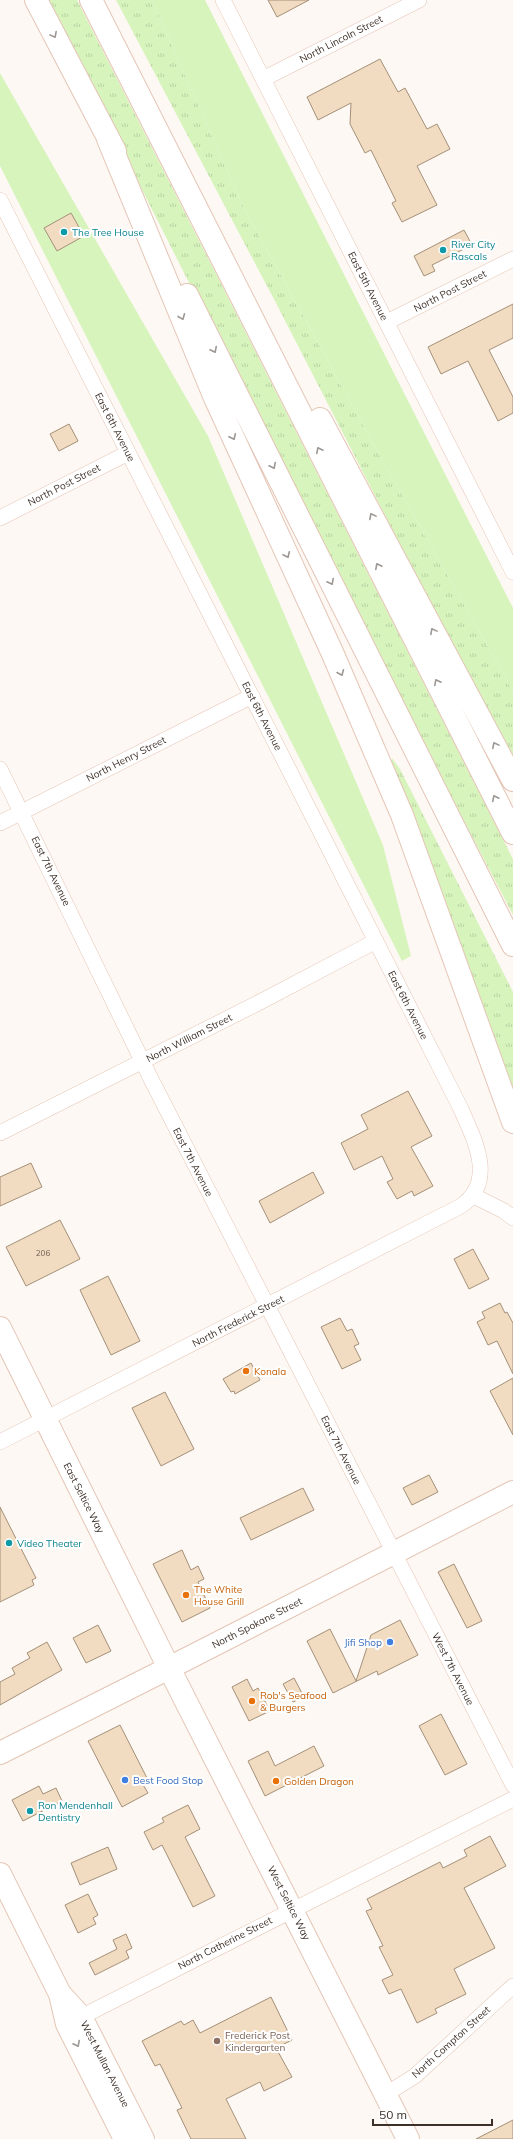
<svg xmlns="http://www.w3.org/2000/svg" width="513" height="2139" font-family="Mulish,sans-serif">
<style>
.grass{fill:url(#grass-tufts)}
.park{fill:#d7f4bd}
.building{fill:#f1dbc1;stroke:#a49078}
.lines{fill:none;stroke-linecap:round;stroke-linejoin:round}
.street-casing{stroke:#e4c5b5;stroke-width:16}
.secondary-casing{stroke:#e4c5b5;stroke-width:24}
.primary-casing{stroke:#e4c5b5;stroke-width:24}
.highway-casing{stroke:#e4c5b5;stroke-width:24}
.street{stroke:#fff;stroke-width:15}
.secondary{stroke:#fff;stroke-width:22}
.primary{stroke:#fff;stroke-width:22}
.highway{stroke:#fff;stroke-width:22}
.oneway{stroke:#9e9894}
.culture-dot{fill:#0f9aa8;stroke:#fff;stroke-width:1.5}
.food-dot{fill:#e8710a;stroke:#fff;stroke-width:1.5}
.shop-dot{fill:#3f7fe0;stroke:#fff;stroke-width:1.5}
.education-dot{fill:#8d6e63;stroke:#fff;stroke-width:1.5}
.labels{text-anchor:middle;dominant-baseline:central;stroke-width:4;stroke-linejoin:round;paint-order:stroke}
.number-label{font-size:8px;fill:#695b4f}
.street-label{font-size:10px;fill:#3c3029;stroke:#fff}
.culture-label{font-size:10px;fill:#0d838f;stroke:#fff;text-anchor:start}
.food-label{font-size:10px;fill:#c56008;stroke:#fff;text-anchor:start}
.shop-label{font-size:10px;fill:#366cbe;stroke:#fff;text-anchor:end}
.education-label{font-size:10px;fill:#785e54;stroke:#fff;text-anchor:start}
</style>
<defs>
<pattern id="grass-tufts" width="24" height="20" patternUnits="userSpaceOnUse"><rect width="24" height="20" fill="#d7f4bd"/><path d="M3 7l-1-3M5 7V3M7 7l1-3M15 17l-1-3M17 17v-4M19 17l1-3" fill="none" stroke="#b9d2a2"/></pattern>
</defs>
<rect width="100%" height="100%" fill="#fef8f4"/>
<path class="grass" d="M46,0H77L513,859V915L387,674Z
M116,0H152L242,204L375,447L513,691V764L277,305Z
M392,758L400,769L513,992V1097L391,763Z"/>
<path class="park" d="M152,0H205L513,608V691L375,447L242,204Z
M0,73L208,436L383,845L411,956L402,961L0,166Z"/>
<path class="building" d="M268,0H309L277,17Z
M380,59L398,92L405,88L427,129L437,124L450,149L417,166L437,205L402,222L392,203L396,201L371,150L365,153L350,124L351,103L318,120L307,97Z
M71,213L84,236L57,251L44,228Z
M464,230L472,245L432,265L435,271L424,276L414,256Z
M513,304V338L489,350L513,397V413L498,421L468,361L441,374L428,347Z
M69,424L78,441L59,451L50,434Z
M408,1091L432,1136L411,1147L433,1186L414,1196L412,1191L397,1199L387,1182L393,1179L382,1156L354,1170L341,1143L368,1129L361,1115Z
M31,1163L42,1187L0,1206V1177Z
M313,1172L324,1193L270,1223L259,1201Z
M60,1220L80,1259L26,1286L6,1247Z
M473,1249L489,1279L469,1289L454,1259Z
M108,1276L140,1341L111,1355L80,1290Z
M500,1303L505,1313L507,1312L513,1323V1374L497,1341L488,1345L477,1322L485,1318L482,1312Z
M340,1318L347,1331L352,1329L359,1344L354,1346L361,1360L342,1369L321,1327Z
M251,1363L260,1380L235,1394L234,1391L231,1392L223,1379Z
M513,1378V1435L490,1391Z
M165,1392L194,1449L161,1466L132,1408Z
M429,1475L438,1492L412,1505L403,1488Z
M303,1488L314,1510L251,1540L240,1518Z
M0,1507L36,1578L32,1580L34,1585L0,1602Z
M182,1550L191,1570L198,1566L204,1579L198,1582L210,1608L182,1622L153,1564Z
M454,1564L482,1621L467,1628L438,1572Z
M400,1620L418,1655L378,1675L377,1671L333,1693L307,1641L330,1629L356,1681L371,1635Z
M98,1625L111,1651L86,1663L73,1638Z
M47,1642L62,1670L0,1705V1682L15,1674L12,1668L30,1658L27,1653Z
M294,1678L304,1697L293,1702L283,1684Z
M247,1679L253,1691L258,1688L270,1711L249,1721L232,1687Z
M441,1714L467,1764L445,1775L419,1726Z
M120,1725L148,1780L142,1783L148,1793L122,1807L88,1741Z
M314,1746L324,1766L265,1796L248,1761L268,1751L275,1766Z
M39,1786L43,1794L56,1788L62,1801L23,1821L12,1800Z
M188,1805L200,1829L185,1837L215,1896L193,1907L162,1845L153,1850L144,1832L164,1822L162,1818Z
M490,1836L506,1866L464,1888L495,1948L454,1969L466,1994L435,2009L437,2013L417,2023L401,1989L389,1994L382,1980L393,1975L379,1947L383,1946L366,1911L372,1909L367,1899L440,1862L443,1868L467,1856L464,1850Z
M108,1847L117,1869L80,1885L71,1863Z
M88,1894L98,1915L93,1918L96,1924L78,1933L65,1905Z
M126,1934L132,1948L126,1951L129,1958L95,1975L89,1963L117,1949L113,1940Z
M271,1997L292,2040L276,2048L292,2077L264,2091L260,2082L226,2099L246,2139H191L177,2110L182,2108L160,2064L155,2066L142,2041L181,2021L184,2025L193,2020L200,2033Z
M513,2120V2139H476Z"/>
<g class="lines">
<defs>
<path id="street" d="M223,0L513,572
M263,79L419,0
M0,200L461,1109C474,1139 497,1181 461,1206L0,1442
M387,322L513,259
M0,518L128,453
M0,769L151,1079L513,1785
M0,823L252,696
M0,1133L260,1002L376,941
M474,1196L504,1211L513,1218
M73,2021L513,1799
M386,2094L415,2076L513,1986"/>
<path id="secondary" d="M0,1753L169,1668
M0,1874L60,1994L67,2024L125,2139
M61,1995L81,2017L143,2139"/>
<path id="primary" d="M0,1328L169,1668L408,2139
M169,1668L513,1492"/>
<path id="highway" d="M36,0L115,151
M91,0L513,833
M108,139L215,398L332,652L402,815L513,1122
M187,295L513,945
M320,419L513,780"/>
</defs>
<use href="#street" class="street-casing"/>
<use href="#secondary" class="secondary-casing"/>
<use href="#primary" class="primary-casing"/>
<use href="#highway" class="highway-casing"/>
<use href="#street" class="street"/>
<use href="#secondary" class="secondary"/>
<use href="#primary" class="primary"/>
<use href="#highway" class="highway"/>
</g>
<defs><path id="oneway-chevron" d="M-2-3.5L2.5 0L-2 3.5" fill="none" stroke-width="1.6" stroke-linecap="round" stroke-linejoin="round"/></defs>
<g class="oneway">
<use href="#oneway-chevron" transform="translate(54 35) rotate(62)"/>
<use href="#oneway-chevron" transform="translate(182 317) rotate(68)"/>
<use href="#oneway-chevron" transform="translate(214 350) rotate(63)"/>
<use href="#oneway-chevron" transform="translate(233 437) rotate(65)"/>
<use href="#oneway-chevron" transform="translate(319 450) rotate(-117)"/>
<use href="#oneway-chevron" transform="translate(273 466) rotate(63)"/>
<use href="#oneway-chevron" transform="translate(372 516) rotate(-118)"/>
<use href="#oneway-chevron" transform="translate(287 555) rotate(65)"/>
<use href="#oneway-chevron" transform="translate(378 566) rotate(-117)"/>
<use href="#oneway-chevron" transform="translate(331 582) rotate(63)"/>
<use href="#oneway-chevron" transform="translate(433 631) rotate(-118)"/>
<use href="#oneway-chevron" transform="translate(341 673) rotate(67)"/>
<use href="#oneway-chevron" transform="translate(437 682) rotate(-117)"/>
<use href="#oneway-chevron" transform="translate(495 745) rotate(-118)"/>
<use href="#oneway-chevron" transform="translate(495 798) rotate(-117)"/>
<use href="#oneway-chevron" transform="translate(77 2044) rotate(63)"/>
</g>
<g class="culture-dot">
<circle cx="64" cy="232" r="4"/>
<circle cx="443" cy="250" r="4"/>
<circle cx="9" cy="1543" r="4"/>
<circle cx="30" cy="1811" r="4"/>
</g>
<g class="food-dot">
<circle cx="246" cy="1371" r="4"/>
<circle cx="186" cy="1595" r="4"/>
<circle cx="252" cy="1701" r="4"/>
<circle cx="276" cy="1781" r="4"/>
</g>
<g class="shop-dot">
<circle cx="390" cy="1642" r="4"/>
<circle cx="125" cy="1780" r="4"/>
</g>
<circle class="education-dot" cx="217" cy="2041" r="4"/>
<g class="labels">
<g class="number-label">
<text x="43" y="1253">206</text>
</g>
<g class="street-label">
<text transform="translate(341 39) rotate(-27)">North Lincoln Street</text>
<text transform="translate(368 286) rotate(63)">East 5th Avenue</text>
<text transform="translate(450 291) rotate(-27)">North Post Street</text>
<text transform="translate(115 427) rotate(63)">East 6th Avenue</text>
<text transform="translate(64 485) rotate(-27)">North Post Street</text>
<text transform="translate(262 716) rotate(63)">East 6th Avenue</text>
<text transform="translate(126 759) rotate(-27)">North Henry Street</text>
<text transform="translate(51 871) rotate(64)">East 7th Avenue</text>
<text transform="translate(408 1005) rotate(63)">East 6th Avenue</text>
<text transform="translate(189 1038) rotate(-27)">North William Street</text>
<text transform="translate(193 1162) rotate(63)">East 7th Avenue</text>
<text transform="translate(238 1321) rotate(-27)">North Frederick Street</text>
<text transform="translate(341 1450) rotate(63)">East 7th Avenue</text>
<text transform="translate(84 1498) rotate(63)">East Seltice Way</text>
<text transform="translate(257 1623) rotate(-27)">North Spokane Street</text>
<text transform="translate(453 1669) rotate(63)">West 7th Avenue</text>
<text transform="translate(289 1903) rotate(63)">West Seltice Way</text>
<text transform="translate(225 1943) rotate(-27)">North Catherine Street</text>
<text transform="translate(451 2042) rotate(-42)">North Compton Street</text>
<text transform="translate(105 2064) rotate(63)">West Mullan Avenue</text>
</g>
<g class="culture-label">
<text x="72" y="232">The Tree House</text>
<text x="451" y="244">River City<tspan x="451" dy="12">Rascals</tspan></text>
<text x="17" y="1543">Video Theater</text>
<text x="38" y="1805">Ron Mendenhall<tspan x="38" dy="12">Dentistry</tspan></text>
</g>
<g class="food-label">
<text x="254" y="1371">Konala</text>
<text x="194" y="1589">The White<tspan x="194" dy="12">House Grill</tspan></text>
<text x="260" y="1695">Rob's Seafood<tspan x="260" dy="12">&amp; Burgers</tspan></text>
<text x="284" y="1781">Golden Dragon</text>
</g>
<g class="shop-label">
<text x="382" y="1642">Jifi Shop</text>
<text x="133" y="1780" text-anchor="start">Best Food Stop</text>
</g>
<g class="education-label">
<text x="225" y="2035">Frederick Post<tspan x="225" dy="12">Kindergarten</tspan></text>
</g>
</g>
<path d="M373 2119v6h119v-6" fill="none" stroke="#3c3029" stroke-width="2"/>
<text x="379" y="2119" font-size="12" fill="#3c3029" stroke="#ffffff" stroke-width="3" paint-order="stroke">50 m</text>
</svg>
